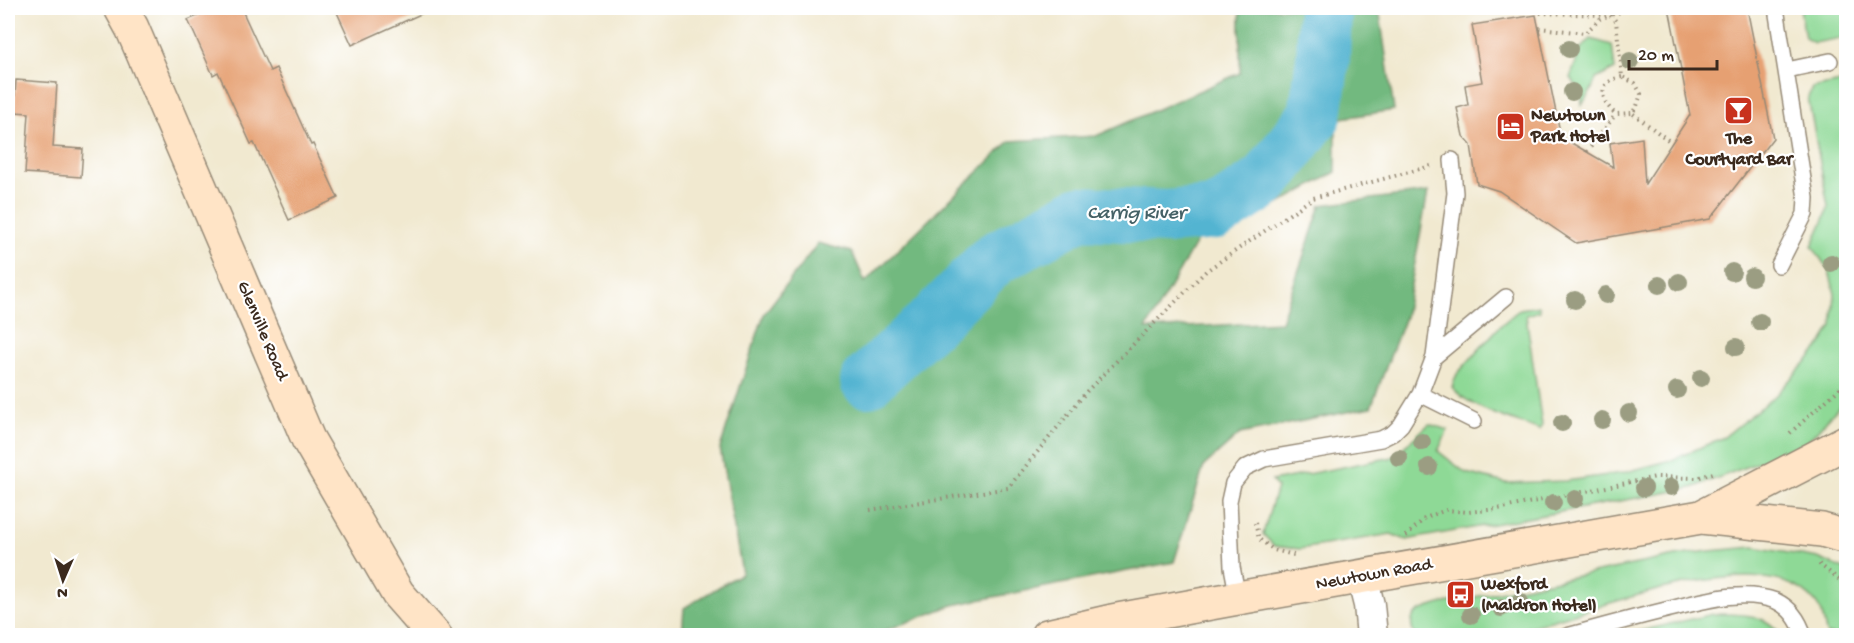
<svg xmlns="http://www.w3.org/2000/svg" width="1854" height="643" font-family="'Gochi Hand',sans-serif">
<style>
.green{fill:#8ed996;stroke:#64825a;stroke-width:1.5}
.forest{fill:#72b97f;stroke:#56724e;stroke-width:1.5}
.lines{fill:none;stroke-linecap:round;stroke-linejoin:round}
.river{stroke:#52b4d1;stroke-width:54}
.building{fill:#e6a072}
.lane-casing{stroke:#968a77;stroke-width:18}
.street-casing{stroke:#968a77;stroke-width:33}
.secondary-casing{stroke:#968a77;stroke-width:36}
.path{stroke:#968a77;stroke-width:4;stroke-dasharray:1.5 4.5;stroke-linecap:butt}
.lane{stroke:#fff;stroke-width:15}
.street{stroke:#fff;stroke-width:30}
.secondary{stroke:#ffe4c6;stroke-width:33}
.tree{fill:#9b9d82}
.labels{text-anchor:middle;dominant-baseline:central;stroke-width:4.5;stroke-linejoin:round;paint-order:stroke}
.poi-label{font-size:18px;font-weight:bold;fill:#3b2a1e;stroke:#fff;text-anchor:start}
.street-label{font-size:18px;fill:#3b2a1e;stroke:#fff}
.water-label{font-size:20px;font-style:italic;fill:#446166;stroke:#fff}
</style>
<rect width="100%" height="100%" fill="#fff"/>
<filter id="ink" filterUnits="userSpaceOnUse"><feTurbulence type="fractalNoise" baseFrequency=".0167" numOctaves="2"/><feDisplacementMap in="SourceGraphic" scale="12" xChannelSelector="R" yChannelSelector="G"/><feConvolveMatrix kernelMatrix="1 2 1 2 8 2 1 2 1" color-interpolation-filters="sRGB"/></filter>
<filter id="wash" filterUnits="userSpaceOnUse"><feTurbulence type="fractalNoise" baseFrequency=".008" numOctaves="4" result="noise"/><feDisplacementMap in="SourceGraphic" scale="24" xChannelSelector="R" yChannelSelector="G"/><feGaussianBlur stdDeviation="1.35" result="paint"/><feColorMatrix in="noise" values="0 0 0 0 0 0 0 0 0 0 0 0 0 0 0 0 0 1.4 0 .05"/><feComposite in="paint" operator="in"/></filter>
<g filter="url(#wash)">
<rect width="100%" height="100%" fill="#f1e9d0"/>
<path class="green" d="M1800,8H1846V45L1841,38L1814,43L1805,38Z
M1591,39L1612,45L1615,69L1596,79L1591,91L1582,105L1581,91L1570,78L1581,48Z
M1846,81V399L1805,444L1692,488L1406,540L1391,534L1300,549L1274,546L1263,534L1277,487L1272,481L1393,457L1429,424L1448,430L1438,451L1466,473L1506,483L1566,481L1622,473L1672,460L1724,437L1776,395L1818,349L1832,326L1835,294L1829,271L1812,246L1826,215L1828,206L1808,97L1812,88Z
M1539,306L1540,311L1526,315L1542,425L1540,430C1513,420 1469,409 1452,387L1457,374L1501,325L1520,309Z
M1754,547L1818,558L1846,570V635H1827C1824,627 1824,616 1820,609C1774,528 1565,625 1496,635C1487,637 1477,636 1468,636C1450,636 1432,636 1414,635C1405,612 1421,610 1440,604L1676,556L1709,551Z
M1713,614C1739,614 1765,612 1781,635H1636V632Z"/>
<path class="forest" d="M1240,8H1379L1394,110L1336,119V172L1263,213L1199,237L1146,329L1281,322L1321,205L1428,192L1405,317L1371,407L1240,434L1204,466L1174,562L953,605L873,635H682L684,608L742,573L720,448L764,314L818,243L852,252L865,282L1010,141L1096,136L1240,73Z"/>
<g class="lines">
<path class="river" d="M867,381L938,316L994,259L1080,213L1167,217L1216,213L1264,182L1315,115L1323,58L1325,8"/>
</g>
<g id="blocks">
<path class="building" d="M216,8H241L270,71L276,68L311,145L313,144L338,198L289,220L254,143L251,144L218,72L213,75L188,20Z
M335,8H434L352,45Z
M1669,8H1747L1773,138L1710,219L1576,243L1499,191L1477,184L1471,145L1463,136L1457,108L1468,105L1465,85L1482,82L1472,25L1536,15L1561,137L1613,167L1610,143L1642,138L1645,184L1690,115Z
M16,80L57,83L53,147L83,149L81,177L25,173L29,113L14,112Z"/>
</g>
</g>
<g filter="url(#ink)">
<use href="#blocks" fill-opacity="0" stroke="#968a77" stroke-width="1.5"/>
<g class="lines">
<defs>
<path id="lane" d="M1776,8L1806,198L1805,214L1779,265
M1787,70L1830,61
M1434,357L1455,193L1452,160
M1420,394L1474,421
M1238,598L1232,567L1229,501L1233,483L1245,468L1264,459L1381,439L1393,433L1401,425L1420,394L1434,357L1506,297
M1567,636C1600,627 1633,618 1666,610C1700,602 1741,588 1776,601C1791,608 1799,620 1804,636"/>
<path id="street" d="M1362,577L1369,605L1372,636"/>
<path id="secondary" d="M121,8L132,28L308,439L398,594L435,636
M1701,517L1846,442
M1047,636L1112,621L1238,598L1701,517L1822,530L1846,537"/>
</defs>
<use href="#lane" class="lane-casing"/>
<use href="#street" class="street-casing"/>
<use href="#secondary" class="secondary-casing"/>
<path class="path" d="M1538,8L1539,13L1606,15
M1603,8L1610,15L1634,8
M1539,28L1585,33L1600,19L1610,15L1616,21L1622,77L1635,83L1641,94L1637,106L1632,113L1672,143
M1622,77C1597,81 1599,101 1616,114L1632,113
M1587,152L1616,114
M1790,433L1839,389L1846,379
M870,510L1008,488L1087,391L1206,271L1313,198L1431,166
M1255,523L1259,539L1274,550L1294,555
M1406,536L1425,518L1446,510L1468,512L1498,509L1656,477L1697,478L1713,473
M1819,564L1846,585"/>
<use href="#lane" class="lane"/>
<use href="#street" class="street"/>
<use href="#secondary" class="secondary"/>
</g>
<g class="tree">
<circle cx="1569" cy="49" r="9"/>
<circle cx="1630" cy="61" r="9"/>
<circle cx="1572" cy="92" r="9"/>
<circle cx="1831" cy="263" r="9"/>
<circle cx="1732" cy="272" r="9"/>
<circle cx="1752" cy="277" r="9"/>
<circle cx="1679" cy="282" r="9"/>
<circle cx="1659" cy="285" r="9"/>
<circle cx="1606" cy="295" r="9"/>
<circle cx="1575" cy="300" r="9"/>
<circle cx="1760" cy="322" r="9"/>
<circle cx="1736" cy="347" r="9"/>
<circle cx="1701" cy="378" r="9"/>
<circle cx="1677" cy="390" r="9"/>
<circle cx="1629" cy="413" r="9"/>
<circle cx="1602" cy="420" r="9"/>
<circle cx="1562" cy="423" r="9"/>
<circle cx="1422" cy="442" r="9"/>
<circle cx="1399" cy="458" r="9"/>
<circle cx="1429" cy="467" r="9"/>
<circle cx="1671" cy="487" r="9"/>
<circle cx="1644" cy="488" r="9"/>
<circle cx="1575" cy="499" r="9"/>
<circle cx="1553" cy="503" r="9"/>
<circle cx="1520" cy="602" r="9"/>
<circle cx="1501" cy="608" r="9"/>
<circle cx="1471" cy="615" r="9"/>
</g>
</g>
<defs>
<symbol id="bar-square" viewBox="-11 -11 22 22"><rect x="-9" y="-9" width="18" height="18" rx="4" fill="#c8321e" stroke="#fff"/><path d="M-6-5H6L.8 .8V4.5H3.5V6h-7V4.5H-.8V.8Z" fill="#fff"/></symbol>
<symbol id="hotel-square" viewBox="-11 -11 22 22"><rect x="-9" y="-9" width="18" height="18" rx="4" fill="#c8321e" stroke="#fff"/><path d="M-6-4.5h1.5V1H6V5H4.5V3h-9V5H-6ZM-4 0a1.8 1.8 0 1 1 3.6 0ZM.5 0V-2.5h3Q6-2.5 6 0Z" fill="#fff"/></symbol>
<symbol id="bus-square" viewBox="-11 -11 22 22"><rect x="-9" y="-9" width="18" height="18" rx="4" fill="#c8321e" stroke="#fff"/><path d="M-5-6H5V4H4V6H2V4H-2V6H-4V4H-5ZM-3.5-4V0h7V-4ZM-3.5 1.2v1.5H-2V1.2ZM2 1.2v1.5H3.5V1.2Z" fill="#fff"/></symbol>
</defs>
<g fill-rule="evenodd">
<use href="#bar-square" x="1722" y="94" width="33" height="33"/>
<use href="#hotel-square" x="1494" y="110" width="33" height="33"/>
<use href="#bus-square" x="1444" y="578" width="33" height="33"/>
</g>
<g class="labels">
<g class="poi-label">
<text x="1531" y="116">Newtown<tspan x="1531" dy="21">Park Hotel</tspan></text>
<text x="1739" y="139" text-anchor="middle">The<tspan x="1739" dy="21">Courtyard Bar</tspan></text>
<text x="1481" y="585">Wexford<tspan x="1481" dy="21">(Maldron Hotel)</tspan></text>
</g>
<g class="street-label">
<text transform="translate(262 331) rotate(67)">Glenville Road</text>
<text transform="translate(1374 575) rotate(-10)">Newtown Road</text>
</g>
<g class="water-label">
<text x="1136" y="214">Carrig River</text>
</g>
</g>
<rect width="1854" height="643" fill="none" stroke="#fff" stroke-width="30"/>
<g transform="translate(63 580) rotate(183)" stroke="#ffffff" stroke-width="4.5" paint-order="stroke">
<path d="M0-4.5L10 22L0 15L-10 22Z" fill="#3b2a1e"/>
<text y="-9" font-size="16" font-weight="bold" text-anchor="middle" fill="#3b2a1e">N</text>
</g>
<path d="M1629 60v9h88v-9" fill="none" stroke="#3b2a1e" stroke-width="3"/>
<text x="1638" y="60" font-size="18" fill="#3b2a1e" stroke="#ffffff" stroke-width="4.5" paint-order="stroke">20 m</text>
</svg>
